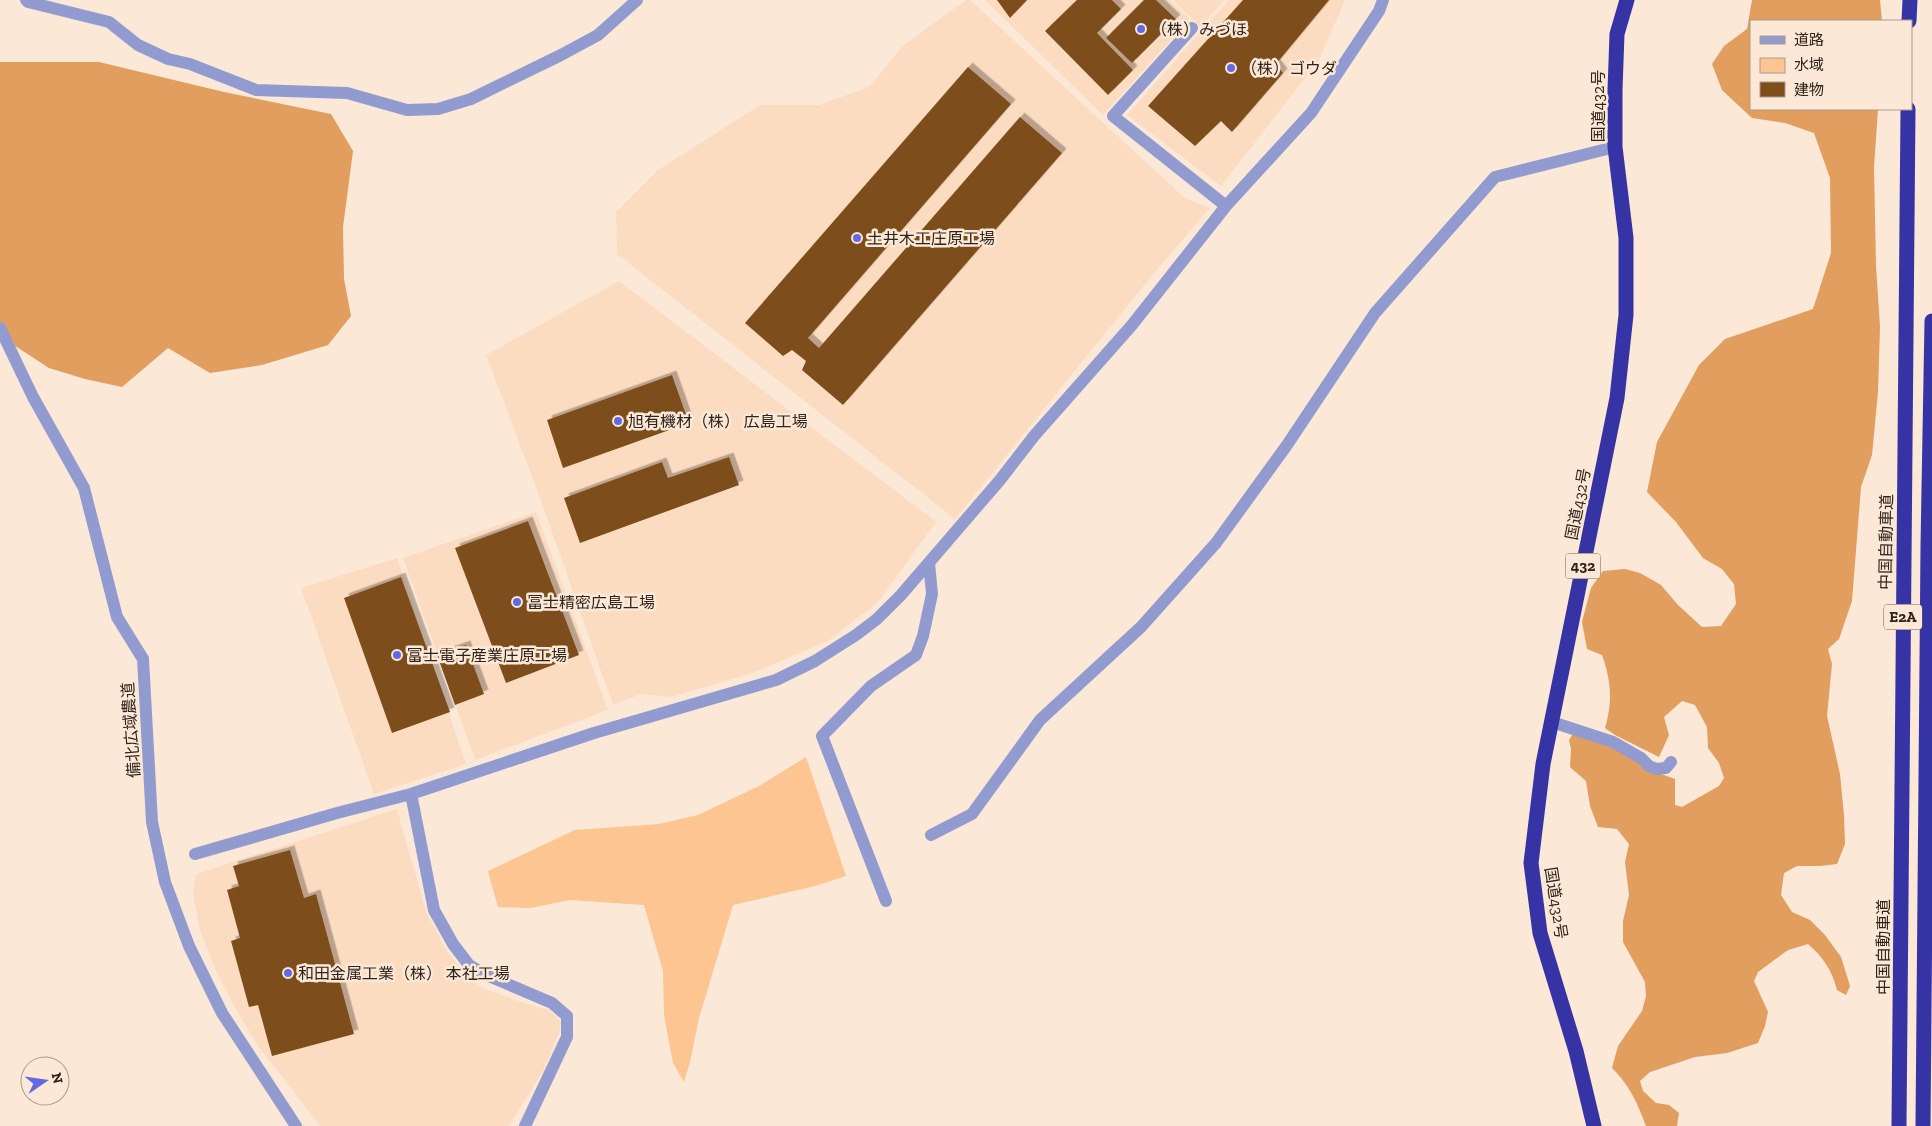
<svg xmlns="http://www.w3.org/2000/svg" width="1932" height="1126" font-family="'Zilla Slab','Noto Sans JP',serif">
<style>
.built{fill:#fcdcc1}
.forest{fill:#e29e5e}
.water{fill:#fdc592}
.building{fill:#7e4e1b;filter:url(#shadow)}
.lines{fill:none;stroke-linecap:round;stroke-linejoin:round}
.minor{stroke:#919bd0;stroke-width:12}
.highway{stroke:#3634a4;stroke-width:15}
.poi-dot{fill:#616ae2;stroke:#fce8d6;stroke-width:2}
.labels{text-anchor:middle;dominant-baseline:central;stroke-width:5;stroke-linejoin:round;paint-order:stroke}
.shield{fill:#fce8d6;stroke:#6c5f54;stroke-width:1}
.shield-label{font-size:15px;font-weight:bold;fill:#2e241c}
.poi-label{font-size:16px;fill:#2e241c;stroke:#fce8d6;text-anchor:start}
.street-label{font-size:16px;fill:#2e241c;stroke:#fce8d6}
</style>
<defs>
<filter id="shadow"><feDropShadow dx="4.5" dy="-4.5" stdDeviation="0" flood-color="#0004"/></filter>
</defs>
<rect width="100%" height="100%" fill="#fce8d6"/>
<path class="built" d="M966,0H970L1186,199L1210,208L1154,273L955,519L617,254L616,212L658,170L760,105H819L869,87L903,46Z
M985,0H1170L1190,19L1103,115Z
M1173,0H1224L1201,27Z
M1229,0H1345L1319,60L1221,186L1127,115Z
M619,281L936,522L878,602L828,641L755,672L671,697L641,694L613,705L540,498L486,355Z
M536,512L608,710L475,760L403,558Z
M397,558L466,764L374,794L301,588Z
M397,809L426,912L446,950L463,971L480,987L524,1003L549,1010L561,1022L559,1033L543,1071L510,1124L507,1126H320L259,1047L238,1013L216,971L200,931L193,894L196,874Z"/>
<path class="forest" d="M1752,0H1880L1882,21H1751V109H1878L1874,167L1876,266L1880,327L1878,392L1872,455L1861,487L1852,601L1839,639L1828,649L1832,664L1827,716L1840,774L1844,815L1845,844L1837,864L1820,866H1797L1784,873L1781,895L1792,912L1810,920L1825,935L1841,957L1850,986L1846,995L1837,990C1832,970 1823,957 1808,944L1788,950L1758,972L1754,981L1768,1012L1765,1026L1758,1043L1727,1053L1695,1057L1650,1072L1640,1081L1643,1091L1656,1103L1669,1105L1679,1113L1677,1126H1646C1637,1102 1630,1086 1612,1068L1618,1046L1642,1011L1646,996L1645,982L1623,942V921L1629,895L1625,862L1629,844L1617,829L1598,827L1590,806L1586,781L1570,767L1571,749L1569,740L1574,732L1602,740L1650,770L1675,779V805L1682,807L1719,786L1724,778L1719,763L1708,748L1707,727L1695,705L1682,701L1664,717L1669,735L1659,757L1615,735L1605,728C1613,701 1611,680 1602,655L1587,649L1582,622L1591,588L1603,571L1625,569L1640,573L1661,585L1678,605L1702,627L1721,626L1736,604L1734,584L1722,569L1703,558L1676,522L1647,492L1657,442L1699,365L1725,339L1813,309L1831,253L1830,178L1814,133L1785,123L1752,118L1722,90L1712,64L1724,46L1747,29Z
M0,62H99L224,92L331,114L353,151L343,227L344,279L351,316L328,345L262,365L210,373L168,348L122,387L85,379L49,368L0,336Z"/>
<path class="water" d="M806,757L846,876L815,886L733,905L699,1018L690,1062L684,1082L673,1063L664,1015L663,971L644,905L570,900L530,908L498,907L488,871L575,830L659,824L698,815L759,786Z"/>
<path class="building" d="M997,0H1027L1010,18Z
M1077,0H1112L1121,9L1097,33L1133,70L1108,95L1045,31Z
M1144,0H1156L1176,19L1132,63L1106,38Z
M1243,0H1329L1276,64L1283,73L1232,132L1221,121L1195,146L1148,106Z
M968,67L1011,104L808,338L819,348L1020,117L1062,153L843,405L802,370L806,361L792,350L783,356L745,323Z
M672,375L689,423L563,468L547,420Z
M729,457L739,485L580,543L564,498L662,462L668,478Z
M528,521L579,655L506,683L455,548Z
M401,577L450,712L392,733L344,598Z
M466,645L484,694L455,705L437,655Z
M290,850L304,898L316,894L354,1034L272,1056L258,1005L249,1007L231,941L240,938L227,890L239,886L233,866Z"/>
<g class="lines">
<path class="minor" d="M26,0L28,2L109,22L138,45L168,59L190,64L256,90L347,93L407,110L438,109L471,99L561,55L598,35L637,0
M1192,28L1113,116L1226,206
M0,328L33,397L84,488L117,617L143,659L152,822L165,882L189,946L222,1013L296,1126
M1552,722L1613,742L1641,758L1649,766L1656,769L1666,768L1671,762
M411,794L434,910L453,944L469,965L484,974L552,1003L567,1016V1037L525,1126
M931,835L972,814L1040,720L1141,627L1216,543L1287,445L1375,313L1495,177L1615,147
M195,854L337,813L411,794L594,733L776,680L815,661L856,635L877,619L901,595L1000,480L1034,436L1132,325L1226,206L1311,113L1379,11L1383,0
M886,901L822,736L871,686L916,655L923,636L932,594L929,563"/>
<path class="highway" d="M1909,21L1910,0
M1594,1126L1576,1051L1540,933L1531,863L1543,764L1617,398L1626,315V238L1615,147V90L1617,34L1627,0
M1899,1126L1908,109
M1923,1126L1928,546L1932,321"/>
</g>
<g class="poi-dot">
<circle cx="1141" cy="29" r="5"/>
<circle cx="1231" cy="68" r="5"/>
<circle cx="857" cy="238" r="5"/>
<circle cx="618" cy="421" r="5"/>
<circle cx="517" cy="602" r="5"/>
<circle cx="397" cy="655" r="5"/>
<circle cx="288" cy="973" r="5"/>
</g>
<g class="labels">
<g class="shield">
<rect x="1565.5" y="553.5" width="35" height="25" rx="4"/>
<rect x="1884" y="604.5" width="38" height="25" rx="4"/>
</g>
<g class="shield-label">
<text x="1583" y="566">432</text>
<text x="1903" y="617">E2A</text>
</g>
<g class="poi-label">
<text x="1151" y="29">（株）みづほ</text>
<text x="1241" y="68">（株）ゴウダ</text>
<text x="867" y="238">土井木工庄原工場</text>
<text x="628" y="421">旭有機材（株） 広島工場</text>
<text x="527" y="602">冨士精密広島工場</text>
<text x="407" y="655">富士電子産業庄原工場</text>
<text x="298" y="973">和田金属工業（株） 本社工場</text>
</g>
<g class="street-label">
<text transform="translate(1598 106) rotate(-90)">国道432号</text>
<text transform="translate(1578 504) rotate(-79)">国道432号</text>
<text transform="translate(1886 542) rotate(-89)">中国自動車道</text>
<text transform="translate(131 730) rotate(-94)">備北広域農道</text>
<text transform="translate(1556 903) rotate(81)">国道432号</text>
<text transform="translate(1883 947) rotate(-90)">中国自動車道</text>
</g>
</g>
<rect x="1750" y="20" width="162" height="90" fill="#fce8d6" stroke="#aa9a8c"/>
<rect x="1760" y="36" width="25" height="8" fill="#919bd0" stroke="#aa9a8c"/>
<text x="1794" y="45" font-size="15" fill="#2e241c">道路</text>
<rect x="1760" y="58" width="25" height="15" fill="#fdc592" stroke="#aa9a8c"/>
<text x="1794" y="70" font-size="15" fill="#2e241c">水域</text>
<rect x="1760" y="82" width="25" height="15" fill="#7e4e1b" stroke="#aa9a8c"/>
<text x="1794" y="95" font-size="15" fill="#2e241c">建物</text>
<g transform="translate(45 1081) rotate(77)"><circle r="24" fill="#fce8d6" stroke="#aa9a8c"/>
<path d="M0-4L9 19L0 12L-9 19Z" fill="#616ae2"/>
<text y="-8" font-size="14" font-weight="bold" text-anchor="middle" fill="#2e241c">N</text>
</g>
</svg>
